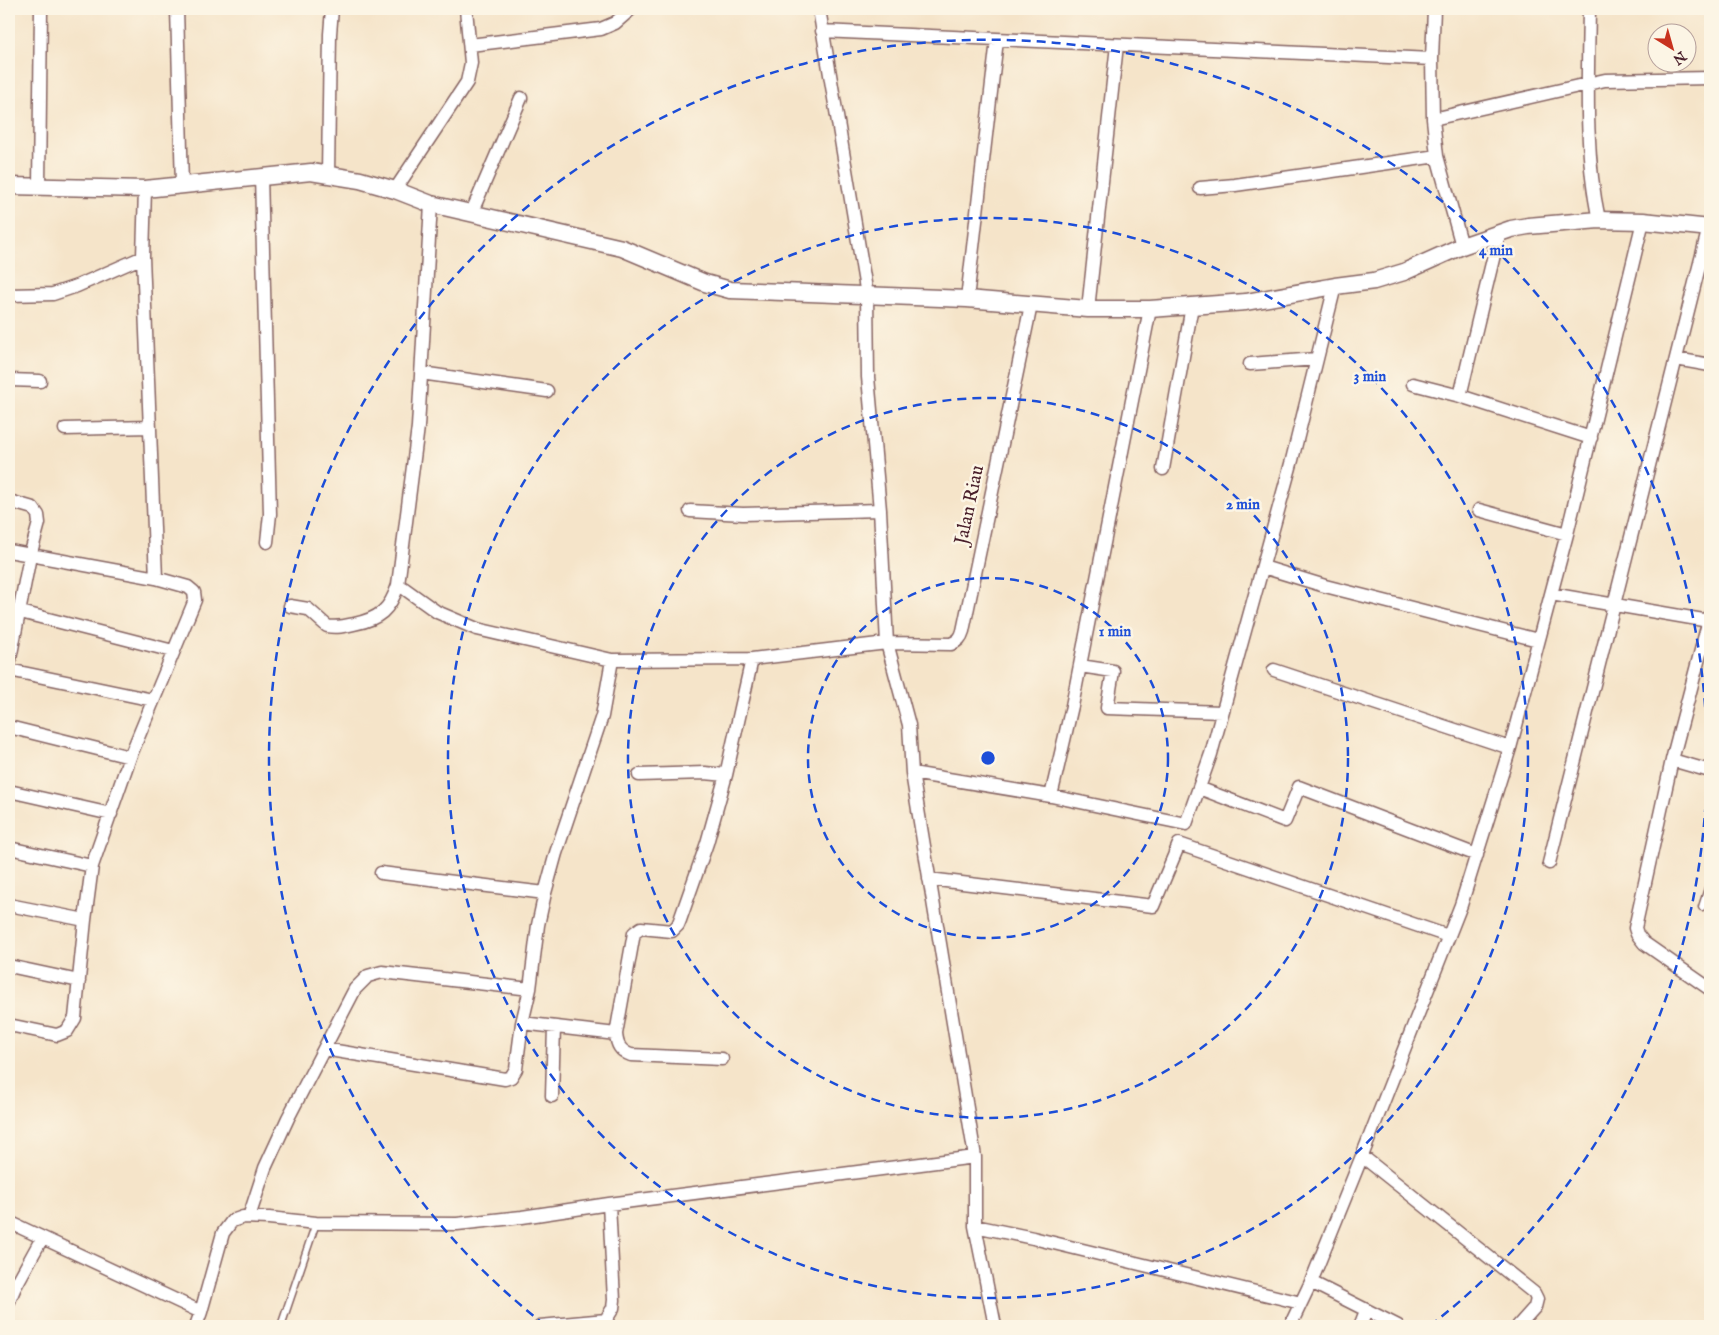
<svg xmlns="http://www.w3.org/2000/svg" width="1719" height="1335" font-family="'IM FELL English',serif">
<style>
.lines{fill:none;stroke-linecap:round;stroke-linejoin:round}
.service-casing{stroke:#866462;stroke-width:9}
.minor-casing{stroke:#866462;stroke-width:15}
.tertiary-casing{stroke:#866462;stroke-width:19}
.service{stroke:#fff;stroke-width:6}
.minor{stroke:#fff;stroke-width:12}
.tertiary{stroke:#fff;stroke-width:16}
.ring{fill:none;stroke:#1d4ed8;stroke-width:2.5;stroke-dasharray:9 6}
.labels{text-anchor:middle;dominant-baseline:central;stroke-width:5;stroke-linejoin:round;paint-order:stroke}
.street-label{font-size:19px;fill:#4a1f2b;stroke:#fcf5e5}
.centre{fill:#1d4ed8;stroke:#fcf5e5;stroke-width:2.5}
.ring-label{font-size:15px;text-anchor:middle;font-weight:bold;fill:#1d4ed8;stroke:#fcf5e5;stroke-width:5;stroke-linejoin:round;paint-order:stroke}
</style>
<rect width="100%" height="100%" fill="#fcf5e5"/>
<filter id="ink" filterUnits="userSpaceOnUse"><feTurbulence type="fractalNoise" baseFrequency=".02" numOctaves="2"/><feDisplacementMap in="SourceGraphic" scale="10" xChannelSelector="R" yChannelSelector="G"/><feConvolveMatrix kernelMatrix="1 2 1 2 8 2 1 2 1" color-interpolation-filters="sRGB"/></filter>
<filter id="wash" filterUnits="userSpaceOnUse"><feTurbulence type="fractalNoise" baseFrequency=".0096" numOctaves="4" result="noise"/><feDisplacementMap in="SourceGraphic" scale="20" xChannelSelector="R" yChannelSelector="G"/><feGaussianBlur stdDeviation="1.12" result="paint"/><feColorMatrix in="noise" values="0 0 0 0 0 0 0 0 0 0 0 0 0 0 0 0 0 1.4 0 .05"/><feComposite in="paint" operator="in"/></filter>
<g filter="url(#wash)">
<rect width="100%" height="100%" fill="#f5e4c9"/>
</g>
<g filter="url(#ink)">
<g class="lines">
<defs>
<path id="service" d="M1702,907L1710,882
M281,1326L316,1223"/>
<path id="minor" d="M177,9L182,185
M819,9L867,295L868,377L880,510L887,643L909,725L912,773L975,1157V1226L995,1326
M1434,9L1432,59L1433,119L1437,156L1462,246
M1589,9C1588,78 1584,152 1599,220
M822,31L1432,59
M470,45L601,29L615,23L631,9
M1433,119L1605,80L1710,78
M328,174L330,34L332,9
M261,176L270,514L267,542
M39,186L41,9
M1200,188L1235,185L1437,156
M145,189L143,257L156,578
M395,190L467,82L471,63L466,9
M431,204L418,427L398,585L405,589L437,612L477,629L612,660L752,659L887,643L951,644C958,641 961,638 963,631L1031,305
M471,214L521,98
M9,295L53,294L77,286L143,257
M967,299L997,40
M1088,309L1117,45
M1676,359L1710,365
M1250,364L1316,359
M421,373L547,391
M9,380L40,381
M1413,384L1460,396L1591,438
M1460,396L1499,234
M65,429L150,427
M1163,469L1192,306
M9,501L33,508L38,515L39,523L30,556L9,664
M1479,510L1567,534
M690,511L743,514L880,510
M9,551L156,578L188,587L194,592L195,600L130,757L92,866L85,920L75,1018L67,1031L57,1035L9,1025
M1263,567L1325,586L1538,640
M1551,594L1709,621
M290,606L308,609L327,626C336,628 345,626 354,624C379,619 390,610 398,585
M9,609L173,651
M1710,616L1672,760L1635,928L1637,934L1644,943L1710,989
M1080,666L1113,671L1107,708L1222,712
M9,670L153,700
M1274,670L1510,748
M9,727L130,757
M1672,760L1710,771
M912,773L1051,796L1186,824L1211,754L1292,460L1335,286
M639,775L705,773L726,775
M1199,788L1285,821L1299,787L1477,855
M9,791L111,814
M1051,796L1072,706L1150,309
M9,848L92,866
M1549,863L1709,227
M381,873L545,893
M929,879L1153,906L1179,844L1448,936
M9,905L85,920
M9,966L79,981
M522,1023L616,1034C617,1045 620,1051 631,1055L722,1059
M616,1034L634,933L641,928L672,931L678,925L680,920L707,843L726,775L752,659
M324,1049L505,1079L511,1077L516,1069L522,1023L530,989L538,925L545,893L556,853L602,716L612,660
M552,1096L554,1027
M1362,1156L1534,1293L1537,1299L1535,1307L1518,1326
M249,1217L265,1168L288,1118L355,989L368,976L382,972L530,989
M9,1222L201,1312L223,1233L232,1221L243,1217L269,1218L316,1223L457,1224L522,1217L609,1204L975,1157
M975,1226L1033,1238L1301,1303
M1311,1282L1398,1326
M9,1284L15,1287L42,1238
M9,1301L15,1287
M196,1326L201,1312
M540,1326L606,1320
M602,1326L613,1308L614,1300L609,1204
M1290,1326L1311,1282L1362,1156L1461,905L1510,748L1567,534L1643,221
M1360,1326L1366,1311"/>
<path id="tertiary" d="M9,186L145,189L311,172L360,180L395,190L431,204L622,248L705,283L730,290L967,299L1088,309H1150L1246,302L1335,286L1374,281L1404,272L1462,246L1511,229L1528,226L1599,220L1643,221L1710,228"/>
</defs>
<use href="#service" class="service-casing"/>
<use href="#minor" class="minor-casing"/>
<use href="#tertiary" class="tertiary-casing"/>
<use href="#service" class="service"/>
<use href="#minor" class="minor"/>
<use href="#tertiary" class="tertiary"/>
</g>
</g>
<g class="ring">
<circle cx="988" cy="758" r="180"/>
<circle cx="988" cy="758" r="360"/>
<circle cx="988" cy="758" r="540"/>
<path d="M545 1325A719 719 0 1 1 1431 1325"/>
</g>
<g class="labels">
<g class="street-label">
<text transform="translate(970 505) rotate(-78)">Jalan Riau</text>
</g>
</g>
<circle cx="988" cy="758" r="8" class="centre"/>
<g class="ring-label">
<text x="1496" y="255">4 min</text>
<text x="1370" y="381">3 min</text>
<text x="1243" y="509">2 min</text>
<text x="1115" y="636">1 min</text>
</g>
<rect width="1719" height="1335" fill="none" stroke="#fcf5e5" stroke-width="30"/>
<g transform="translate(1672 48) rotate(143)"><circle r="24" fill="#fcf5e5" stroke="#b59f9b"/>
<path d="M0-4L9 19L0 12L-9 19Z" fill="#c8321e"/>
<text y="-8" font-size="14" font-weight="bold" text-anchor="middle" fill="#4a1f2b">N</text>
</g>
</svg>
